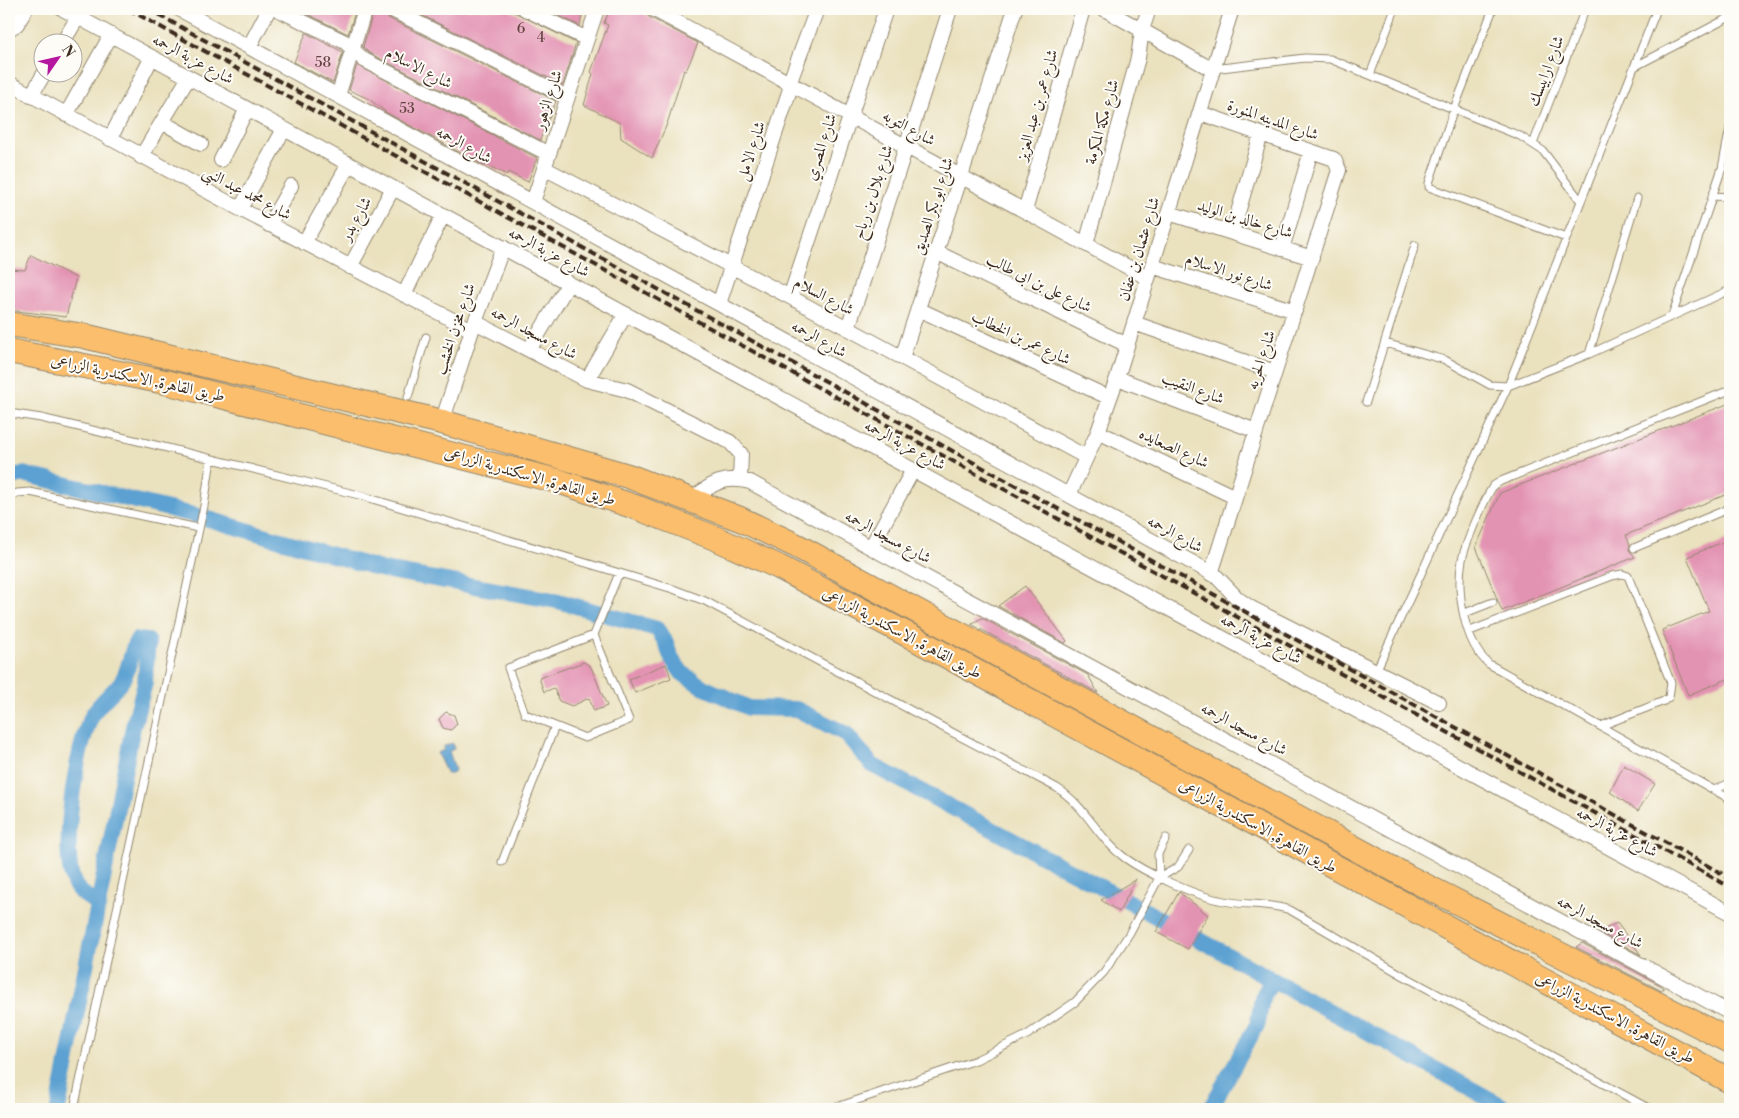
<svg xmlns="http://www.w3.org/2000/svg" width="1739" height="1118" font-family="'Libre Bodoni',Amiri,serif">
<style>
.water{fill:#5ca1d1;stroke:#4c6678}
.lines{fill:none;stroke-linecap:round;stroke-linejoin:round}
.canal{stroke:#5ca1d1;stroke-width:16}
.building{fill:#e393b2}
.service-casing{stroke:#92866e;stroke-width:9}
.minor-casing{stroke:#92866e;stroke-width:16}
.trunk-casing{stroke:#92866e;stroke-width:26}
.service{stroke:#fff;stroke-width:7}
.minor{stroke:#fff;stroke-width:14}
.trunk{stroke:#fabe6d;stroke-width:24}
.rail{stroke:#3b2a1e;stroke-width:4;stroke-dasharray:8 4;stroke-linecap:butt}
.labels{text-anchor:middle;dominant-baseline:central;stroke-width:4;stroke-linejoin:round;paint-order:stroke}
.number-label{font-size:14px;fill:#654443}
.street-label{font-size:16px;fill:#3b2a1e;stroke:#fdfcf7}
</style>
<rect width="100%" height="100%" fill="#fdfcf7"/>
<filter id="ink" filterUnits="userSpaceOnUse"><feTurbulence type="fractalNoise" baseFrequency=".02" numOctaves="2"/><feDisplacementMap in="SourceGraphic" scale="10" xChannelSelector="R" yChannelSelector="G"/><feConvolveMatrix kernelMatrix="1 2 1 2 8 2 1 2 1" color-interpolation-filters="sRGB"/></filter>
<filter id="wash" filterUnits="userSpaceOnUse"><feTurbulence type="fractalNoise" baseFrequency=".0096" numOctaves="4" result="noise"/><feDisplacementMap in="SourceGraphic" scale="20" xChannelSelector="R" yChannelSelector="G"/><feGaussianBlur stdDeviation="1.12" result="paint"/><feColorMatrix in="noise" values="0 0 0 0 0 0 0 0 0 0 0 0 0 0 0 0 0 1.4 0 .05"/><feComposite in="paint" operator="in"/></filter>
<g filter="url(#wash)">
<rect width="100%" height="100%" fill="#eae1be"/>
<path class="water" d="M452,743L454,749L449,751L455,770L452,774H447L437,753L444,750L443,747Z"/>
<g class="lines">
<path class="canal" d="M9,478L23,474L198,516L384,570L558,601L657,629L665,641L672,659L682,673L703,687L749,708L796,709L846,734L872,765L1215,948L1508,1109
M58,1109L133,727L145,683L148,641L137,640C130,652 130,667 123,679C115,692 101,700 93,714C76,744 60,851 74,883C78,893 91,899 99,905
M1210,1109L1258,1023L1262,998L1272,980"/>
</g>
<g id="blocks">
<path class="building" d="M297,9H356L348,34Z
M374,9H381L386,17L556,101L540,140L369,53L363,47Z
M409,9H507L518,14L576,43L563,85Z
M556,9H583L580,26L554,13Z
M610,9H640L649,17L698,43L686,71L684,70L667,124L652,158L621,138L620,123L584,105L593,74L591,72L608,25L604,23Z
M306,33L343,52L333,83L294,62Z
M357,65L537,158L528,182L508,172L507,175L485,164V166L387,113L369,99L349,90Z
M31,255L76,278L66,317L9,310V269L25,270Z
M1730,403V493L1626,535L1630,545L1629,550L1635,557L1502,611L1476,547L1500,493Z
M1730,539V678L1688,695L1662,630L1709,611L1687,557Z
M1025,586L1067,641L1065,643L998,606Z
M982,618L1088,675L1098,693L971,624Z
M584,662L591,667L607,706L594,711L589,698L572,706L559,701L554,688L544,692L539,678Z
M666,664L671,678L635,693L629,679Z
M446,712L454,715L457,724L451,730L443,728L439,719Z
M1624,765L1655,784L1638,811L1610,792Z
M1136,879L1119,912L1101,900Z
M1179,892L1208,915L1188,949L1156,932Z
M1617,923L1641,955L1599,932Z
M1582,943L1660,985L1664,988L1662,991L1576,947Z"/>
</g>
</g>
<g filter="url(#ink)">
<use href="#blocks" fill-opacity="0" stroke="#92866e" stroke-width="1"/>
<g class="lines">
<defs>
<path id="service" d="M1493,9L1454,109L1429,183V187L1566,238
M1636,66L1730,17
M1213,69L1305,58L1330,59L1520,136L1543,151L1580,200
M1370,75L1395,9
M1533,144L1585,9
M1712,196L1730,197
M1672,316L1722,168L1730,128
M1385,343L1445,360L1490,385L1508,386L1589,354L1730,290
M1589,354L1637,198
M1730,390L1501,481L1493,486C1483,503 1466,541 1462,560C1456,592 1464,643 1489,664L1730,799
M408,397L426,337
M1366,402L1415,245
M9,413L41,418L155,445L359,495L673,589L705,601L1057,788C1088,808 1097,838 1125,858C1146,873 1194,895 1219,900C1243,906 1266,902 1290,910L1404,976L1650,1109
M9,499L17,493L30,492L198,528
M1634,548L1730,508
M1465,613L1493,602
M1470,631L1612,576L1622,574L1628,576L1671,683L1669,697L1664,701L1601,726
M594,635L508,668L525,714L585,738L629,720L594,635L619,573
M1376,671L1508,386L1657,9
M1714,790L1730,783
M502,862L555,726
M1159,878L1178,867L1189,850
M74,1109L204,506L211,459
M831,1109L976,1060L1027,1035L1075,1002L1104,972L1129,934L1159,878L1158,854L1166,838"/>
<path id="minor" d="M63,9L1730,913
M179,9L1215,575L1238,599L1251,608L1439,703
M277,9L345,42L364,60L549,154
M390,9L567,97
M525,9L587,39
M653,9L1148,278
M1104,9L1213,70
M9,29L17,24L26,9
M63,42L78,17
M249,47L269,9
M9,83L240,209L472,330
M31,96L45,72
M338,96L365,9
M1200,113L1334,159L1339,170L1211,574
M66,115L111,35
M162,122L201,144
M110,139L152,57
M141,157L189,77
M221,160L247,109
M544,168L790,297L1086,457
M533,202L597,9
M240,209L284,129
M1025,211L1083,9
M1169,213L1312,258
M269,225L291,186
M1232,233L1261,134
M304,243L349,164
M1086,244L1138,58L1142,30L1149,9
M1282,249L1311,151
M936,252L1127,345
M1152,266L1295,311
M350,267L393,188
M404,295L443,215
M790,297L886,9
M719,304L789,92L792,76L817,9
M918,309L1110,398
M475,322L587,380L627,390L730,442L741,454L740,479
M1134,323L1275,372
M848,328L950,9
M529,350L569,283
M902,358L1015,9
M1117,378L1256,431
M587,380L626,314
M442,422L472,330L503,247
M1098,432L1235,497
M1069,495L1098,432L1117,378L1232,9
M692,500C710,484 725,475 750,482L1730,1013
M871,547L913,470"/>
<path id="trunk" d="M9,324L84,336L442,422L628,476L740,519L797,546L1408,877L1730,1041
M9,351L165,382L561,482L638,508L715,538L779,567L910,636L1730,1081"/>
</defs>
<use href="#service" class="service-casing"/>
<use href="#minor" class="minor-casing"/>
<use href="#trunk" class="trunk-casing"/>
<use href="#service" class="service"/>
<use href="#minor" class="minor"/>
<use href="#trunk" class="trunk"/>
<path class="rail" d="M128,9L1730,887
M148,9L1730,878"/>
</g>
</g>
<g class="labels">
<g class="number-label">
<text x="521" y="29">6</text>
<text x="541" y="38">4</text>
<text x="323" y="63">58</text>
<text x="407" y="109">53</text>
</g>
<g class="street-label">
<text transform="translate(193 59) rotate(28)">شارع عزبة الرحمه</text>
<text transform="translate(419 68) rotate(27)">شارع الاسلام</text>
<text transform="translate(1546 71) rotate(-69)">شارع ارابيسك</text>
<text transform="translate(548 100) rotate(-72)">شارع الزهور</text>
<text transform="translate(1037 105) rotate(-74)">شارع عمر بن عبد العزيز</text>
<text transform="translate(1273 120) rotate(19)">شارع المدينه المنورة</text>
<text transform="translate(1102 122) rotate(-74)">شارع مكة المكرمة</text>
<text transform="translate(909 128) rotate(29)">شارع التوبه</text>
<text transform="translate(464 145) rotate(29)">شارع الرحمه</text>
<text transform="translate(821 147) rotate(-72)">شارع المصري</text>
<text transform="translate(751 151) rotate(-72)">شارع الامل</text>
<text transform="translate(873 192) rotate(-72)">شارع بلال بن رباح</text>
<text transform="translate(247 193) rotate(28)">شارع محمد عبد النبى</text>
<text transform="translate(933 206) rotate(-72)">شارع ابو بكر الصديق</text>
<text transform="translate(356 219) rotate(-61)">شارع بدر</text>
<text transform="translate(1245 219) rotate(17)">شارع خالد بن الوليد</text>
<text transform="translate(1139 249) rotate(-73)">شارع عثمان بن عفان</text>
<text transform="translate(549 252) rotate(28)">شارع عزبة الرحمه</text>
<text transform="translate(1229 272) rotate(18)">شارع نور الاسلام</text>
<text transform="translate(1039 283) rotate(26)">شارع على بن ابى طالب</text>
<text transform="translate(824 296) rotate(28)">شارع السلام</text>
<text transform="translate(455 329) rotate(-71)">شارع مخزن الخشب</text>
<text transform="translate(534 333) rotate(28)">شارع مسجد الرحمه</text>
<text transform="translate(1021 338) rotate(25)">شارع عمر بن الخطاب</text>
<text transform="translate(819 339) rotate(29)">شارع الرحمه</text>
<text transform="translate(1261 360) rotate(-72)">شارع الحريه</text>
<text transform="translate(138 378) rotate(12)">طريق القاهرة, الاسكندرية الزراعى</text>
<text transform="translate(1193 388) rotate(21)">شارع النقيب</text>
<text transform="translate(905 445) rotate(28)">شارع عزبة الرحمه</text>
<text transform="translate(1174 448) rotate(25)">شارع الصعايده</text>
<text transform="translate(530 476) rotate(16)">طريق القاهرة, الاسكندرية الزراعى</text>
<text transform="translate(1175 534) rotate(29)">شارع الرحمه</text>
<text transform="translate(888 537) rotate(28)">شارع مسجد الرحمه</text>
<text transform="translate(902 633) rotate(28)">طريق القاهرة, الاسكندرية الزراعى</text>
<text transform="translate(1261 639) rotate(28)">شارع عزبة الرحمه</text>
<text transform="translate(1244 729) rotate(28)">شارع مسجد الرحمه</text>
<text transform="translate(1258 826) rotate(29)">طريق القاهرة, الاسكندرية الزراعى</text>
<text transform="translate(1617 832) rotate(28)">شارع عزبة الرحمه</text>
<text transform="translate(1600 922) rotate(28)">شارع مسجد الرحمه</text>
<text transform="translate(1615 1018) rotate(28)">طريق القاهرة, الاسكندرية الزراعى</text>
</g>
</g>
<rect width="1739" height="1118" fill="none" stroke="#fdfcf7" stroke-width="30"/>
<g transform="translate(58 58) rotate(56)"><circle r="24" fill="#fdfcf7" stroke="#afa8a0"/>
<path d="M0-4L9 19L0 12L-9 19Z" fill="#b5179e"/>
<text y="-8" font-size="14" font-weight="bold" text-anchor="middle" fill="#3b2a1e">N</text>
</g>
</svg>
